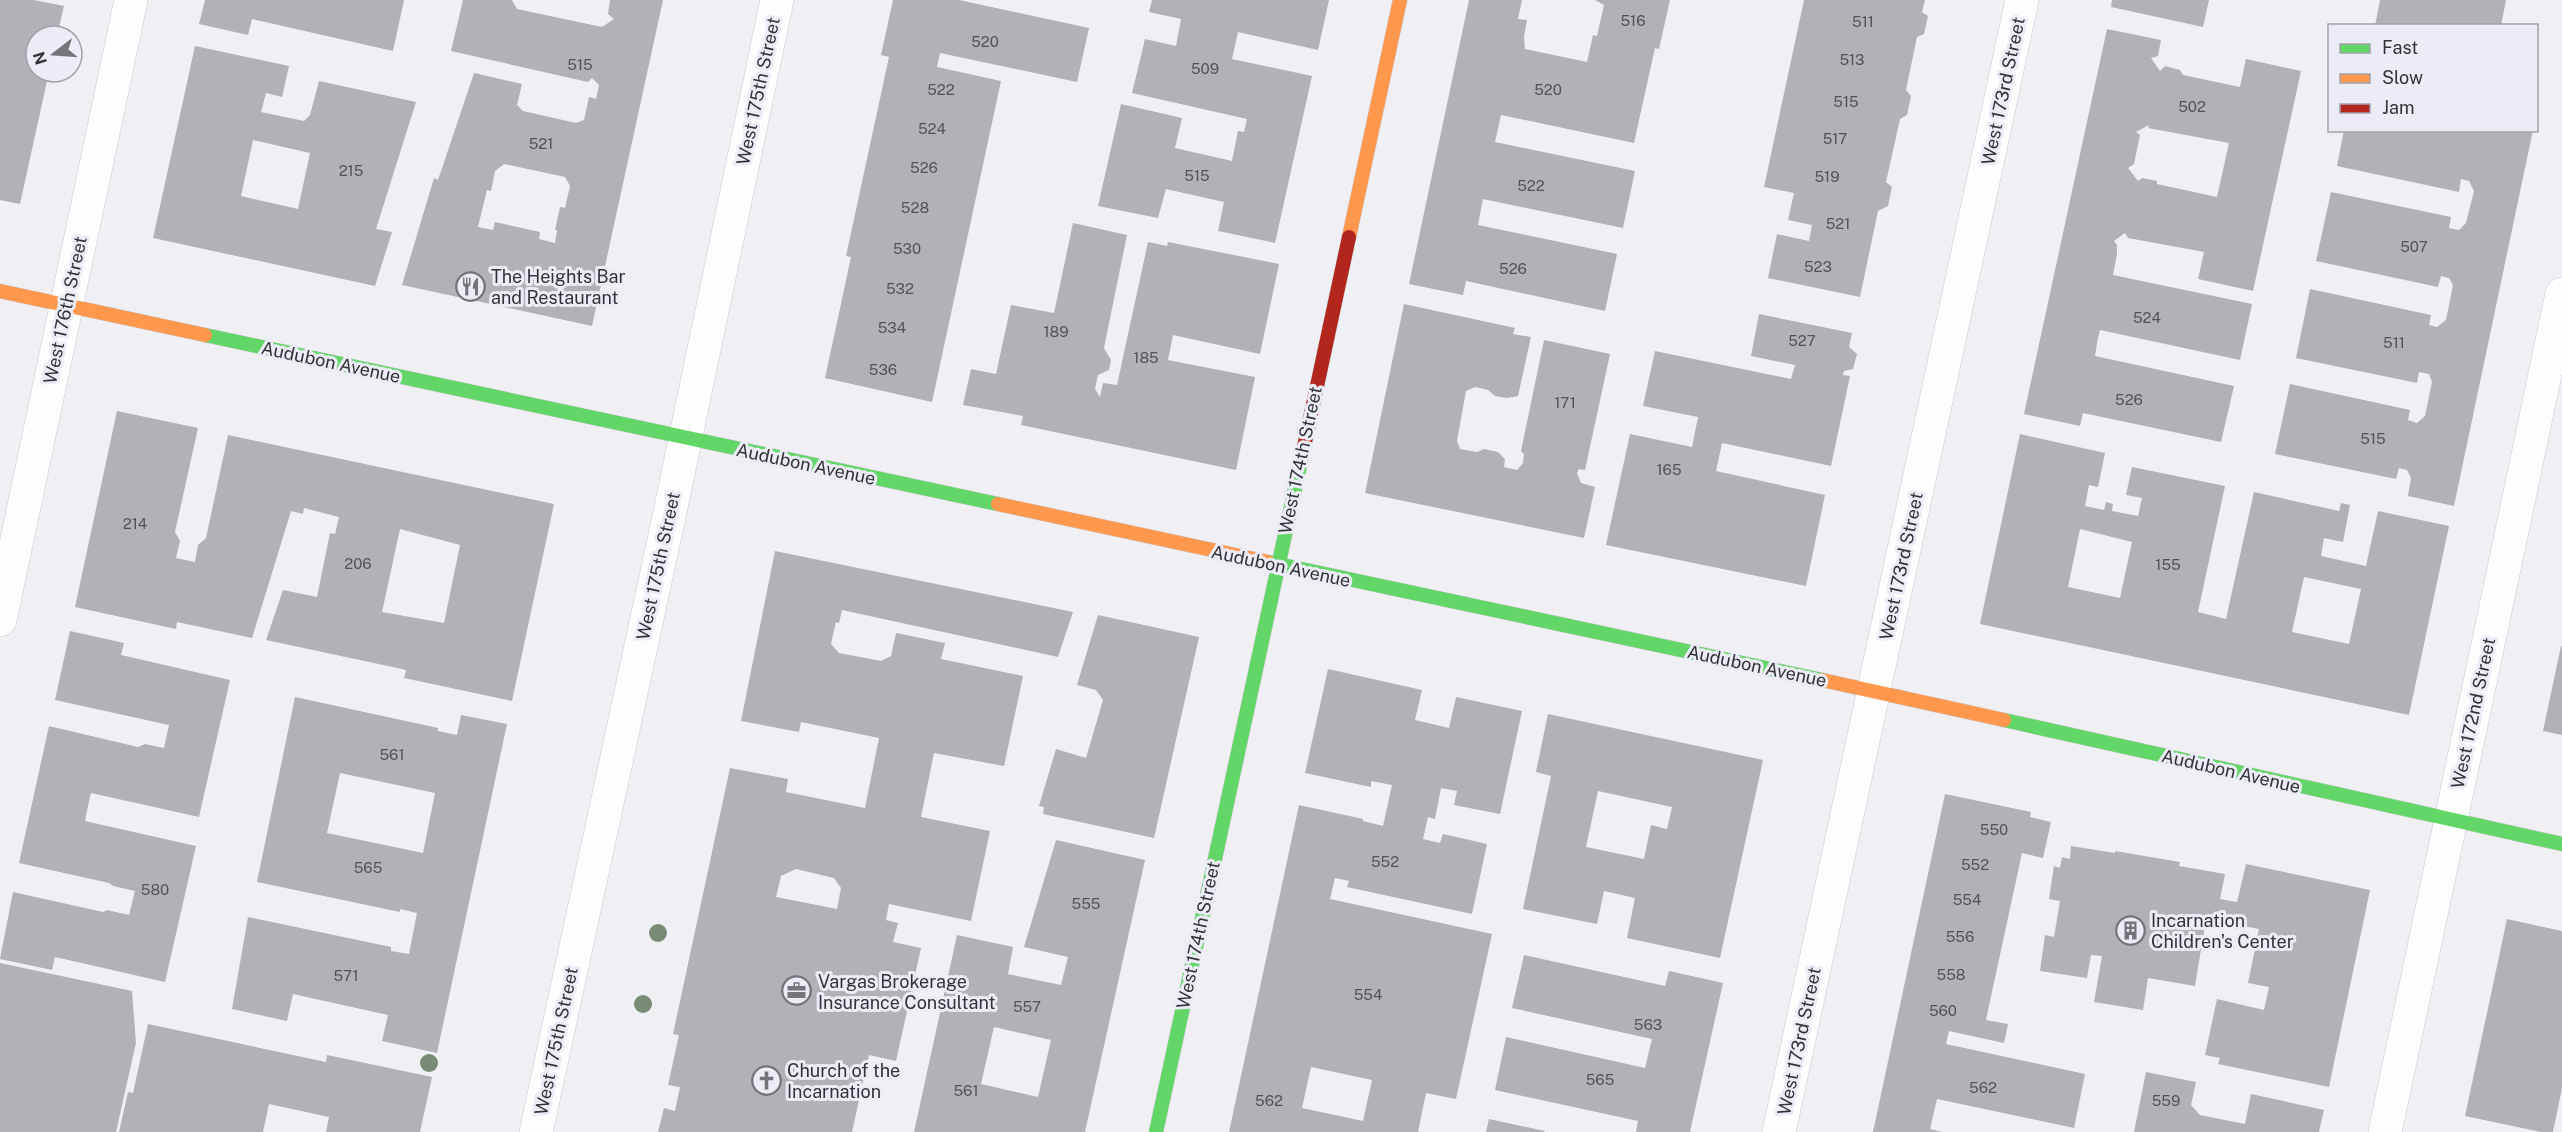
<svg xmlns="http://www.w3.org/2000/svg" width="2562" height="1132" font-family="'Public Sans',sans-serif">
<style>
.building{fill:#b2b2b6;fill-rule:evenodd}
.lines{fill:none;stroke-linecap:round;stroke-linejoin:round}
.street-casing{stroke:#cacace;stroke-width:34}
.fast-casing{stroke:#cacace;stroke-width:15}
.slow-casing{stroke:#cacace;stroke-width:15}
.jam-casing{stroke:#cacace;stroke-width:15}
.street{stroke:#fdfdfd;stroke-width:33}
.fast{stroke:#63d668;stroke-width:14}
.slow{stroke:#ff974d;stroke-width:14}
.jam{stroke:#b3261e;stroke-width:14}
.tree{fill:#798b74}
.labels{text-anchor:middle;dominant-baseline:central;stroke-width:6;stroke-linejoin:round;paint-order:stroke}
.number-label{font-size:15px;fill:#535357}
.street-label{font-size:18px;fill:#333337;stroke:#ececf7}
.poi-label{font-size:18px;fill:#333337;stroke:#ececf7;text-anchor:start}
</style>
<rect width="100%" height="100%" fill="#efeff4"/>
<path class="building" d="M0,0H34L64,6L57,36H36V72H49L20,204L0,200Z
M205,0H404L393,51L252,19L248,35L199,24Z
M463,0H512L517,9L602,27L614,19L608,14L610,0H663L592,326L402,285L434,178L438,180L474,73L522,84L517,105L523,111L576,123L584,120L589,97L596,99L599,85L592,78L588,82L451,51ZM504,164L565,177L570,186L565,208L560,207L555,230H557L555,243L539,239L540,232L495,222L493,230L478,227L487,190L491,191L495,171Z
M893,0H959L1089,28L1077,82L940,53L937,67L1001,81L932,402L825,378L851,257L846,256L889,57L881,55Z
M1152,0H1329L1318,50L1238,32L1232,59L1312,76L1275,243L1218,231L1224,202L1166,189L1158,218L1098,206L1121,104L1182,118L1175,148L1228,160L1232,161L1238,131L1244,132L1247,119L1132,93L1145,39L1176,46L1181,19L1149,12Z
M1469,0H1522L1518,19L1527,20L1524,37L1525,49L1587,62L1593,35L1597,36L1604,5L1595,0H1670L1659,49L1655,48L1634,143L1501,115L1495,142L1635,171L1623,228L1483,199L1478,225L1617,254L1605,311L1466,281L1463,295L1409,284Z
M1804,0H1925L1922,12L1928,16L1924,34L1917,37L1906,90L1911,96L1907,115L1900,119L1886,182L1892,187L1888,206L1878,211L1860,297L1768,278L1777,234L1809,241L1812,225L1788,220L1794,193L1764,187Z
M2112,0H2209L2203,27L2111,7Z
M2380,0H2506L2501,26H2375Z
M2107,29L2161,40L2158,56L2151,58L2160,71L2165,66L2180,70L2183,75L2240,87L2246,59L2301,71L2253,291L2198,279L2204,252L2128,238L2125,233L2114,241L2117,245V254L2113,275L2252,304L2240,360L2100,330L2097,343L2095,356L2234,386L2221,442L2083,413L2080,426L2024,414ZM2149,125L2148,128L2229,143L2217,197L2157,184V181L2142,178L2138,181L2128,168L2134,164L2140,135L2136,132Z
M195,46L289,66L282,97L266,93L261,112L304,121L310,115L319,81L416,102L376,229L392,232L375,286L153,238ZM253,140L310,153L298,209L241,196Z
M2344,130H2533L2454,506L2408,496L2411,478L2407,470L2399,468L2396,479L2275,454L2290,384L2410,410L2408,420L2417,423L2425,416L2432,382L2429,374L2419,372L2417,383L2296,358L2310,289L2431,315L2429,325L2437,327L2446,320L2453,285L2449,278L2441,276L2438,287L2316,261L2331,192L2451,217L2449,228L2459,230L2466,223L2474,191L2469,181L2461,179L2459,192L2337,166Z
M1073,223L1127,235L1104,348L1111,360L1109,370L1098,375L1095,389L1100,397L1103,383L1117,385L1148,242L1167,246L1168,242L1279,264L1260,354L1173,335L1168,360L1255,377L1236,470L1021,425L1023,416L963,405L971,369L996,374L1011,305L1054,313Z
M1404,304L1515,328L1513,334L1531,337L1518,396L1507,398L1495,396L1488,390L1475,387L1466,391L1457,441L1460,449L1477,452L1484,449L1498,452L1505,459L1504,467L1517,470L1523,463L1524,454L1521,451L1544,340L1610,354L1585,470L1579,469L1577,473L1581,483L1595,487L1584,538L1365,493Z
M1759,314L1852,333L1849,347L1857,354L1853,369L1844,371L1843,375L1850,376L1831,466L1722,443L1716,471L1825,495L1806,586L1606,545L1630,434L1692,447L1698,417L1643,406L1655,351L1791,379L1795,365L1751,356Z
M117,411L198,428L175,532L180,541L176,558L195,562L198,545L206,538L228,435L554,504L512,701L404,678L406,670L402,669L266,640L283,590L317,597L330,533L335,534L339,517L304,508L303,514L291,511L252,638L177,622L176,629L75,607ZM400,529L460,545L444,623L382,612Z
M2020,434L2105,453L2098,487L2089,485L2085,506L2104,510L2106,502L2113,504L2112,511L2138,516L2142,498L2126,495L2132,467L2225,486L2198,612L2226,619L2254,492L2339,511L2341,503L2350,505L2343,542L2324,538L2321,556L2366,566L2378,511L2449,526L2409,715L1980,624ZM2080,529L2132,542L2120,598L2068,587ZM2304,577L2361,589L2349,644L2292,632Z
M775,551L1073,612L1058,657L842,610L839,623L836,622L831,644L839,653L881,661L891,656L896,633L945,643L941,659L1023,676L1004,766L934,753L921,817L990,831L971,921L889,904L886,920L898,923L893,942L921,948L896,1061L869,1055L852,1132H658L664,1108L675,1111L680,1087L668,1085L679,1035L673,1034L730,768L788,779L786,792L865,808L879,738L801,722L799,732L741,721ZM796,869L834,878L841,888L837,909L776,897L781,876Z
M1098,615L1199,637L1154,838L1043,814L1044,807L1039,806L1056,749L1086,758L1103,700L1096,690L1077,685Z
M70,631L124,643L121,655L230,680L199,817L91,793L88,806L85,821L196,846L165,982L55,957L52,970L0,959L13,892L103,912L107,910L129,915L135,891L113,886L109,883L19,863L49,726L138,747L145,744L164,748L169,725L55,700Z
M2561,646H2562V735L2543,731Z
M1328,669L1422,690L1415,720L1449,728L1456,697L1522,711L1500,814L1454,805L1457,791L1441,788L1435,819L1428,817L1423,839L1440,843L1443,834L1487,844L1472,914L1347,887L1349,881L1335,878L1330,899L1492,934L1456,1099L1426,1093L1418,1132H1229L1299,805L1363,819V821L1383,826L1392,785L1371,781V787L1305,773ZM1311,1067L1372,1080L1363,1121L1302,1108Z
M295,697L438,728V731L457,735L461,715L507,724L437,1053L382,1041L388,1015L293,994L287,1021L232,1009L248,917L391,947V951L409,954L417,913L400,909V912L257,882ZM340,773L435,793L423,853L327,833Z
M1548,714L1763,760L1720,958L1627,938L1635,898L1604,891L1597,924L1523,909L1551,776L1536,772ZM1598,791L1672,807L1667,829L1651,825L1644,859L1586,847Z
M1945,794L2031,812L2030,817L2051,822L2043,858L2022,853L1990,1001L1986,1020L2008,1024L2004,1043L1949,1031L1946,1044L2085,1074L2074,1128L1937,1099L1930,1129L1942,1132H1873Z
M1056,840L1145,860L1085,1132H914L957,935L1013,947L1008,974L1061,985L1068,957L1024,947ZM994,1027L1051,1040L1038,1097L981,1084Z
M2071,846L2115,853V851L2180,862L2179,866L2225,874L2220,899L2237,902L2246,864L2370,890L2329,1087L2218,1064L2220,1058L2205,1055L2217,999L2264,1010L2269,987L2248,983L2259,929L2206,919L2195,986L2148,978L2143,1010L2094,1002L2102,956L2091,955L2087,978L2040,971L2045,935L2054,937L2060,901L2049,899L2054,866L2060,868L2062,857L2070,859Z
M2507,919L2562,931V1088L2553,1132H2541L2465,1116Z
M1524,955L1665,986L1669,971L1723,983L1690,1132H1636L1638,1121L1495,1090L1506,1037L1645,1068L1649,1051L1652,1039L1512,1008Z
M0,963L132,991L136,1043L116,1132H0Z
M148,1024L326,1062L327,1055L432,1077L420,1132H326L329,1117L269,1104L263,1132H119L128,1092L133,1093Z
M2146,1072L2196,1082L2191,1105L2200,1115L2245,1124L2251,1094L2324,1110L2319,1132H2134Z
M1489,1119L1545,1131L1544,1132H1486Z"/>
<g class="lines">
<defs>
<path id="street" d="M0,620L131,0
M536,1132L670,512L777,0
M1779,1132L2022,0
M2385,1132L2562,294"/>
<path id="fast" d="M205,335L998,504
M1268,562L1822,680
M2004,720L2562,844
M1156,1132L1302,456"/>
<path id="slow" d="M1349,237L1400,0
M0,291L205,335
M998,504L1268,562
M1822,680L2004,720"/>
<path id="jam" d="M1302,456L1349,237"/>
</defs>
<use href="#street" class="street-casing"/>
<use href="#fast" class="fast-casing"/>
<use href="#slow" class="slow-casing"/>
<use href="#jam" class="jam-casing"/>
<use href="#street" class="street"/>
<use href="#fast" class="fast"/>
<use href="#slow" class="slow"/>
<use href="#jam" class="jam"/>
</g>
<g class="tree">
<circle cx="658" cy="933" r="9"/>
<circle cx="643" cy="1004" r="9"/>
<circle cx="429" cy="1063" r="9"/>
</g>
<defs>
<symbol id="restaurant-ring" viewBox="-11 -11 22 22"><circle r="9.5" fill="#ececf7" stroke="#757579" stroke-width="1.5"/><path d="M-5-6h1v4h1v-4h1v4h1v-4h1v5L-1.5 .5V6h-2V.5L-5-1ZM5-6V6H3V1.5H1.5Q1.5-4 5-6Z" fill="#757579"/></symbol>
<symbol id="building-ring" viewBox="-11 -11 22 22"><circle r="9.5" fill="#ececf7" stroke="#757579" stroke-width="1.5"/><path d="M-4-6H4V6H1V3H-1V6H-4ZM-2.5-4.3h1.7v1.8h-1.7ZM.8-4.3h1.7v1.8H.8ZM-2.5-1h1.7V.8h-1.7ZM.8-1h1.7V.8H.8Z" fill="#757579"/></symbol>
<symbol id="office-ring" viewBox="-11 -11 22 22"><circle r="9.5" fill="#ececf7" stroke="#757579" stroke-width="1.5"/><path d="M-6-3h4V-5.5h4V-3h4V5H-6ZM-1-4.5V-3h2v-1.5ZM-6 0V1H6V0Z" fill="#757579"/></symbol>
<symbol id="church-ring" viewBox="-11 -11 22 22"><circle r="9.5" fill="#ececf7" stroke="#757579" stroke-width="1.5"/><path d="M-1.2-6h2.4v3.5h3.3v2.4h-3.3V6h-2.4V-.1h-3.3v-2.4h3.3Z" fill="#757579"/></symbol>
</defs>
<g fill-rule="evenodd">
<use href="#restaurant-ring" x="454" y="270" width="33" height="33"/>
<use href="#building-ring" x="2114" y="914" width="33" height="33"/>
<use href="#office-ring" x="780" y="974" width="33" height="33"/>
<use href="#church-ring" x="750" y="1064" width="33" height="33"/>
</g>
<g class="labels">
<g class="number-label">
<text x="1633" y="20">516</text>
<text x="1863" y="21">511</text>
<text x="985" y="41">520</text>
<text x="1852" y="59">513</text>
<text x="580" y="64">515</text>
<text x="1205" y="68">509</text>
<text x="941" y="89">522</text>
<text x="1548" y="89">520</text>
<text x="1846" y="101">515</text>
<text x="2192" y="106">502</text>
<text x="932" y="128">524</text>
<text x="1835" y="138">517</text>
<text x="541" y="143">521</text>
<text x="924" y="167">526</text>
<text x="351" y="170">215</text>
<text x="1197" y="175">515</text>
<text x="1827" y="176">519</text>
<text x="1531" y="185">522</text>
<text x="915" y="207">528</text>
<text x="1838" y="223">521</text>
<text x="2414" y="246">507</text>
<text x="907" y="248">530</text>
<text x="1818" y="266">523</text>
<text x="1513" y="268">526</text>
<text x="900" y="288">532</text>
<text x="2147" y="317">524</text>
<text x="892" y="327">534</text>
<text x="1056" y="331">189</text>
<text x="1802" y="340">527</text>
<text x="2394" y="342">511</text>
<text x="1146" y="357">185</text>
<text x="883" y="369">536</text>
<text x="2129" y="399">526</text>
<text x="1565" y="402">171</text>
<text x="2373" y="438">515</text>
<text x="1669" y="469">165</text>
<text x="135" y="523">214</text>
<text x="358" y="563">206</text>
<text x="2168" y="564">155</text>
<text x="392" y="754">561</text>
<text x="1994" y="829">550</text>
<text x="1385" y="861">552</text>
<text x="1975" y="864">552</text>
<text x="368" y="867">565</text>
<text x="155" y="889">580</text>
<text x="1967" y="899">554</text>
<text x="1086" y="903">555</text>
<text x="1960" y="936">556</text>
<text x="1951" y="974">558</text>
<text x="346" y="975">571</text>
<text x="1368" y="994">554</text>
<text x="1027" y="1006">557</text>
<text x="1943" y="1010">560</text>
<text x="1648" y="1024">563</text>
<text x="1600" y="1079">565</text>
<text x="1983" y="1087">562</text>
<text x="966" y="1090">561</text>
<text x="1269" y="1100">562</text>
<text x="2166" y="1100">559</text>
</g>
<g class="street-label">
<text transform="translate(758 91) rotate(-78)">West 175th Street</text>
<text transform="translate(2003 91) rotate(-78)">West 173rd Street</text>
<text transform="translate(65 310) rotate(-78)">West 176th Street</text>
<text transform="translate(331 362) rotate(12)">Audubon Avenue</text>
<text transform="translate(1300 460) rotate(-78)">West 174th Street</text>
<text transform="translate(806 464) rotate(12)">Audubon Avenue</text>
<text transform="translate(658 566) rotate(-78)">West 175th Street</text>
<text transform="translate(1281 566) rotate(12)">Audubon Avenue</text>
<text transform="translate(1901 566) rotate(-78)">West 173rd Street</text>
<text transform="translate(1757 666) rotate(12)">Audubon Avenue</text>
<text transform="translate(2473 713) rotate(-78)">West 172nd Street</text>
<text transform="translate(2231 771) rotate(13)">Audubon Avenue</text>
<text transform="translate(1198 935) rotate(-78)">West 174th Street</text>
<text transform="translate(556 1041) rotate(-78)">West 175th Street</text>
<text transform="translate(1799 1041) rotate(-78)">West 173rd Street</text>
</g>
<g class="poi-label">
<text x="491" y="276">The Heights Bar<tspan x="491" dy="21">and Restaurant</tspan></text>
<text x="2151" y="920">Incarnation<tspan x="2151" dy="21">Children's Center</tspan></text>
<text x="818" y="981">Vargas Brokerage<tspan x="818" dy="21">Insurance Consultant</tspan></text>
<text x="787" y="1070">Church of the<tspan x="787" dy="21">Incarnation</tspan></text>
</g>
</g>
<rect x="2328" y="24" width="210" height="108" fill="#ececf7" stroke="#a2a2aa" stroke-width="1.5"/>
<rect x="2340" y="44" width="30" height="9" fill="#63d668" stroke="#a2a2aa" stroke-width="1.5"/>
<text x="2382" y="54" font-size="18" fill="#333337">Fast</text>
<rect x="2340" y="74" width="30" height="9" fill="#ff974d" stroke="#a2a2aa" stroke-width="1.5"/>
<text x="2382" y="84" font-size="18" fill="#333337">Slow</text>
<rect x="2340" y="104" width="30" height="9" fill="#b3261e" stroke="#a2a2aa" stroke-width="1.5"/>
<text x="2382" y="114" font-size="18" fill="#333337">Jam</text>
<g transform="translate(54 54) rotate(253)"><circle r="28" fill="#ececf7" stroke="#a2a2aa" stroke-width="1.5"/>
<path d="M0-4.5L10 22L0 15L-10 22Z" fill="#757579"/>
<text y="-9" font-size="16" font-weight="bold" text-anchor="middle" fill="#333337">N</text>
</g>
</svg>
